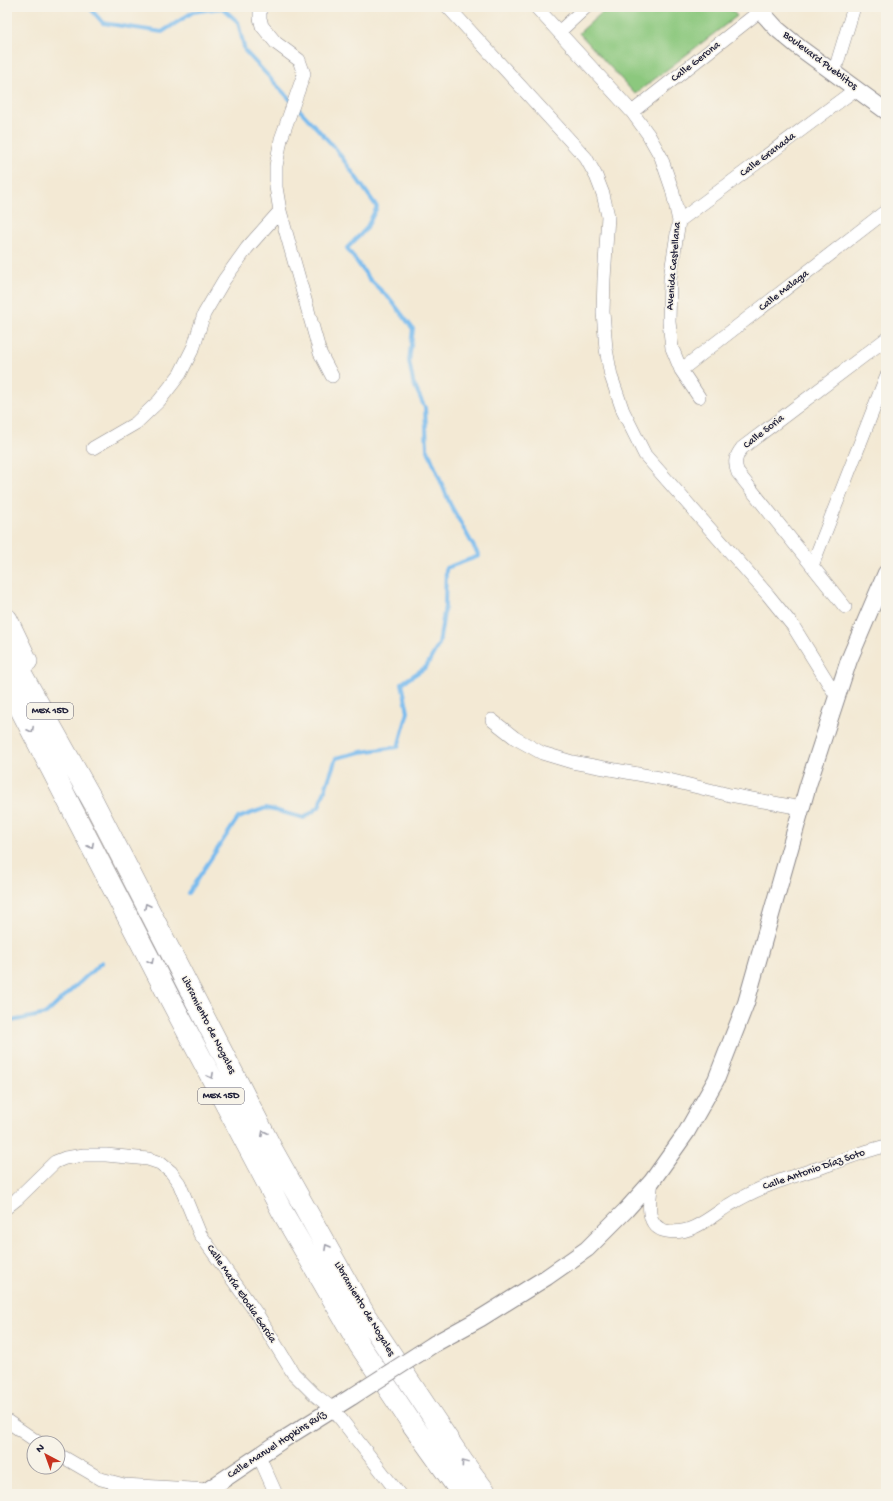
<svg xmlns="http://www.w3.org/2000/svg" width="893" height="1501" font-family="'Gochi Hand',sans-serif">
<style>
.green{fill:#8cc87e;stroke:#57755c}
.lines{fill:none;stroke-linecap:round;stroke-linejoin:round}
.stream{stroke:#79bbee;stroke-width:4}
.minor-casing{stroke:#8a8688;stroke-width:14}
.tertiary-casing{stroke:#8a8688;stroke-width:18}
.trunk-casing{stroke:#8a8688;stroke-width:22}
.minor{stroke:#fff;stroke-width:13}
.tertiary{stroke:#fff;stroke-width:16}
.trunk{stroke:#fff;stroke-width:21}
.tertiary-bridge-casing{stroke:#8a8688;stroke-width:18;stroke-linecap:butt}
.tertiary-bridge{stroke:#fff;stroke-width:16}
.oneway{stroke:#9c9ca7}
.labels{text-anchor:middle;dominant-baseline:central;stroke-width:3;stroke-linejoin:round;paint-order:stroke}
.shield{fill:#f7f3e8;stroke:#62616f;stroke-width:1}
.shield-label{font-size:10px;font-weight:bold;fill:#22223b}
.street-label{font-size:11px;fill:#22223b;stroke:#f7f3e8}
</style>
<rect width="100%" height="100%" fill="#f7f3e8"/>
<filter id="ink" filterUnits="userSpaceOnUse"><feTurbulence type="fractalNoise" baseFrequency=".025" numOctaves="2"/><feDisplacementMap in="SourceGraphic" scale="8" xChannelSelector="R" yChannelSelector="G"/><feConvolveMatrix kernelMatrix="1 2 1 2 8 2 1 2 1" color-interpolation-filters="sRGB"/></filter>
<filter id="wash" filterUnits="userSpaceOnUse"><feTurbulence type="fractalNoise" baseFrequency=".012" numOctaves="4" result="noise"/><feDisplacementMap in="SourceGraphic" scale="16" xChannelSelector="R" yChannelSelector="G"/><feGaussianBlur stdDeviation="0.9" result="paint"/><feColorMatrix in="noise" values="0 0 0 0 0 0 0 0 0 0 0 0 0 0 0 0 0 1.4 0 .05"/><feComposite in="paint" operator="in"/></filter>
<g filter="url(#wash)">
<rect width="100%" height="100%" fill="#f3e9d4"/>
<path class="green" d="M608,7H729L737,16L635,94L579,33Z"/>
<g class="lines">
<path class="stream" d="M89,7L103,23L162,32L193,12L222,8L238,22L245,51L336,149L377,207L366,229L347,248L370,280L391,300L413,329L409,361L413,382L425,408L427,448L450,504L479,556L446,568L445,606L439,644L426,667L402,683L408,712L398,747L361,752L336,758L319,807L304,818L266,808L238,818L188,893
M7,1025L12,1021L46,1014L66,995L102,962"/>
</g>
</g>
<g filter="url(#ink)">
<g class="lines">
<defs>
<path id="minor" d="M260,7V18L262,26L276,43L299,60L304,74L281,139L276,166V187L280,211L320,353L332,376
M448,7L586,158L596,176L603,194L608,216L604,279L603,312L606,349L611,376L623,411L645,455L768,595L793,626L837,697
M536,7L632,112L648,134L661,157L672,189L679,221L670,278L669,322L672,348L681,370L699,397
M559,32L586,7
M834,73L854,7
M632,112L760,11
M679,221L856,89
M681,370L886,211
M93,448L136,423L159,401L180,374L194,346L204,314L224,280L247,248L280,211
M812,566L886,377
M845,607L738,473C734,463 735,457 742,448L886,339
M492,720L515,738L542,753L572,762L665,779L730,795L801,808
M652,1181C650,1198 643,1226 666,1231C690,1236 711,1217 729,1205C758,1187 790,1177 822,1167C843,1160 864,1151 886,1146
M7,1207L17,1199L55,1162L65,1158L84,1155H106L148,1159L160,1163L171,1172L179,1183L200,1234L257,1314L293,1373L315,1395L333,1409L399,1494
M7,1421L39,1443
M58,1454L101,1479L124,1485L208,1490
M259,1456L276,1494"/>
<path id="tertiary" d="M757,7L777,29L800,48L886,111
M434,1344L481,1318L547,1277L587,1249L626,1210L652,1181L686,1133L716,1080L746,1003L808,785L849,660L886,573
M202,1494L281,1441L353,1396"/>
<path id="trunk" d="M7,619L27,661
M7,648L94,803L273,1151L365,1315L463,1462L487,1494
M7,683L168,995L283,1213L360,1346L412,1424L462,1494"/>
</defs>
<use href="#minor" class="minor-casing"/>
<use href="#tertiary" class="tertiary-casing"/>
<use href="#trunk" class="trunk-casing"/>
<use href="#minor" class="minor"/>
<use href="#tertiary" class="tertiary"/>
<use href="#trunk" class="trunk"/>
<defs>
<path id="tertiary-bridge" d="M353,1396L434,1344"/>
</defs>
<use href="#tertiary-bridge" class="tertiary-bridge-casing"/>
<use href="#tertiary-bridge" class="tertiary-bridge"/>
</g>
<defs><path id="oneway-chevron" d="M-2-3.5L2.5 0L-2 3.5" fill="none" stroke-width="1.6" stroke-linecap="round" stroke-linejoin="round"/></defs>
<g class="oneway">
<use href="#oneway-chevron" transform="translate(31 730) rotate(63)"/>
<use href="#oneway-chevron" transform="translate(91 846) rotate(63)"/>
<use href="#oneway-chevron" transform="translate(147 906) rotate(-117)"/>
<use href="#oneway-chevron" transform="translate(151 961) rotate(63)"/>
<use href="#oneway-chevron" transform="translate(211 1076) rotate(62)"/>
<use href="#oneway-chevron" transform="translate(264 1133) rotate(-117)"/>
<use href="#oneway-chevron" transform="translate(327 1247) rotate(-119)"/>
<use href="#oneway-chevron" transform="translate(464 1463) rotate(-126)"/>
</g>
</g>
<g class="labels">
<g class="shield">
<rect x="27" y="703" width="46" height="16" rx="3"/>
<rect x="198" y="1088" width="46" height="16" rx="3"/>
</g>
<g class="shield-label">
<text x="50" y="711">MEX 15D</text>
<text x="221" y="1096">MEX 15D</text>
</g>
<g class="street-label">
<text transform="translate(820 61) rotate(37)">Boulevard Pueblitos</text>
<text transform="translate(696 62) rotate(-38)">Calle Gerona</text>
<text transform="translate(768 155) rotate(-37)">Calle Granada</text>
<text transform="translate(674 266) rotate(-85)">Avenida Castellana</text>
<text transform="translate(784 291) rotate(-38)">Calle Malaga</text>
<text transform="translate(764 432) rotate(-38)">Calle Soria</text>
<text transform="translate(208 1025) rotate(63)">Libramiento de Nogales</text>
<text transform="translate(814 1170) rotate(-19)">Calle Antonio Díaz Soto</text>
<text transform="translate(241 1294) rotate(56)">Calle María Elodia García</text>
<text transform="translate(364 1309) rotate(59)">Libramiento de Nogales</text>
<text transform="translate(277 1445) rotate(-33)">Calle Manuel Hopkins Ruíz</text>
</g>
</g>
<rect width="893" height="1501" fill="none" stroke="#f7f3e8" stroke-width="24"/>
<g transform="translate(46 1455) rotate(319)"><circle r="19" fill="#f7f3e8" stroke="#a29fa3"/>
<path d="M0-3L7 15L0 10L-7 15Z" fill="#c8321e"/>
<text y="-6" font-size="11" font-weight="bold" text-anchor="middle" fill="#22223b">N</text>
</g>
</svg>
